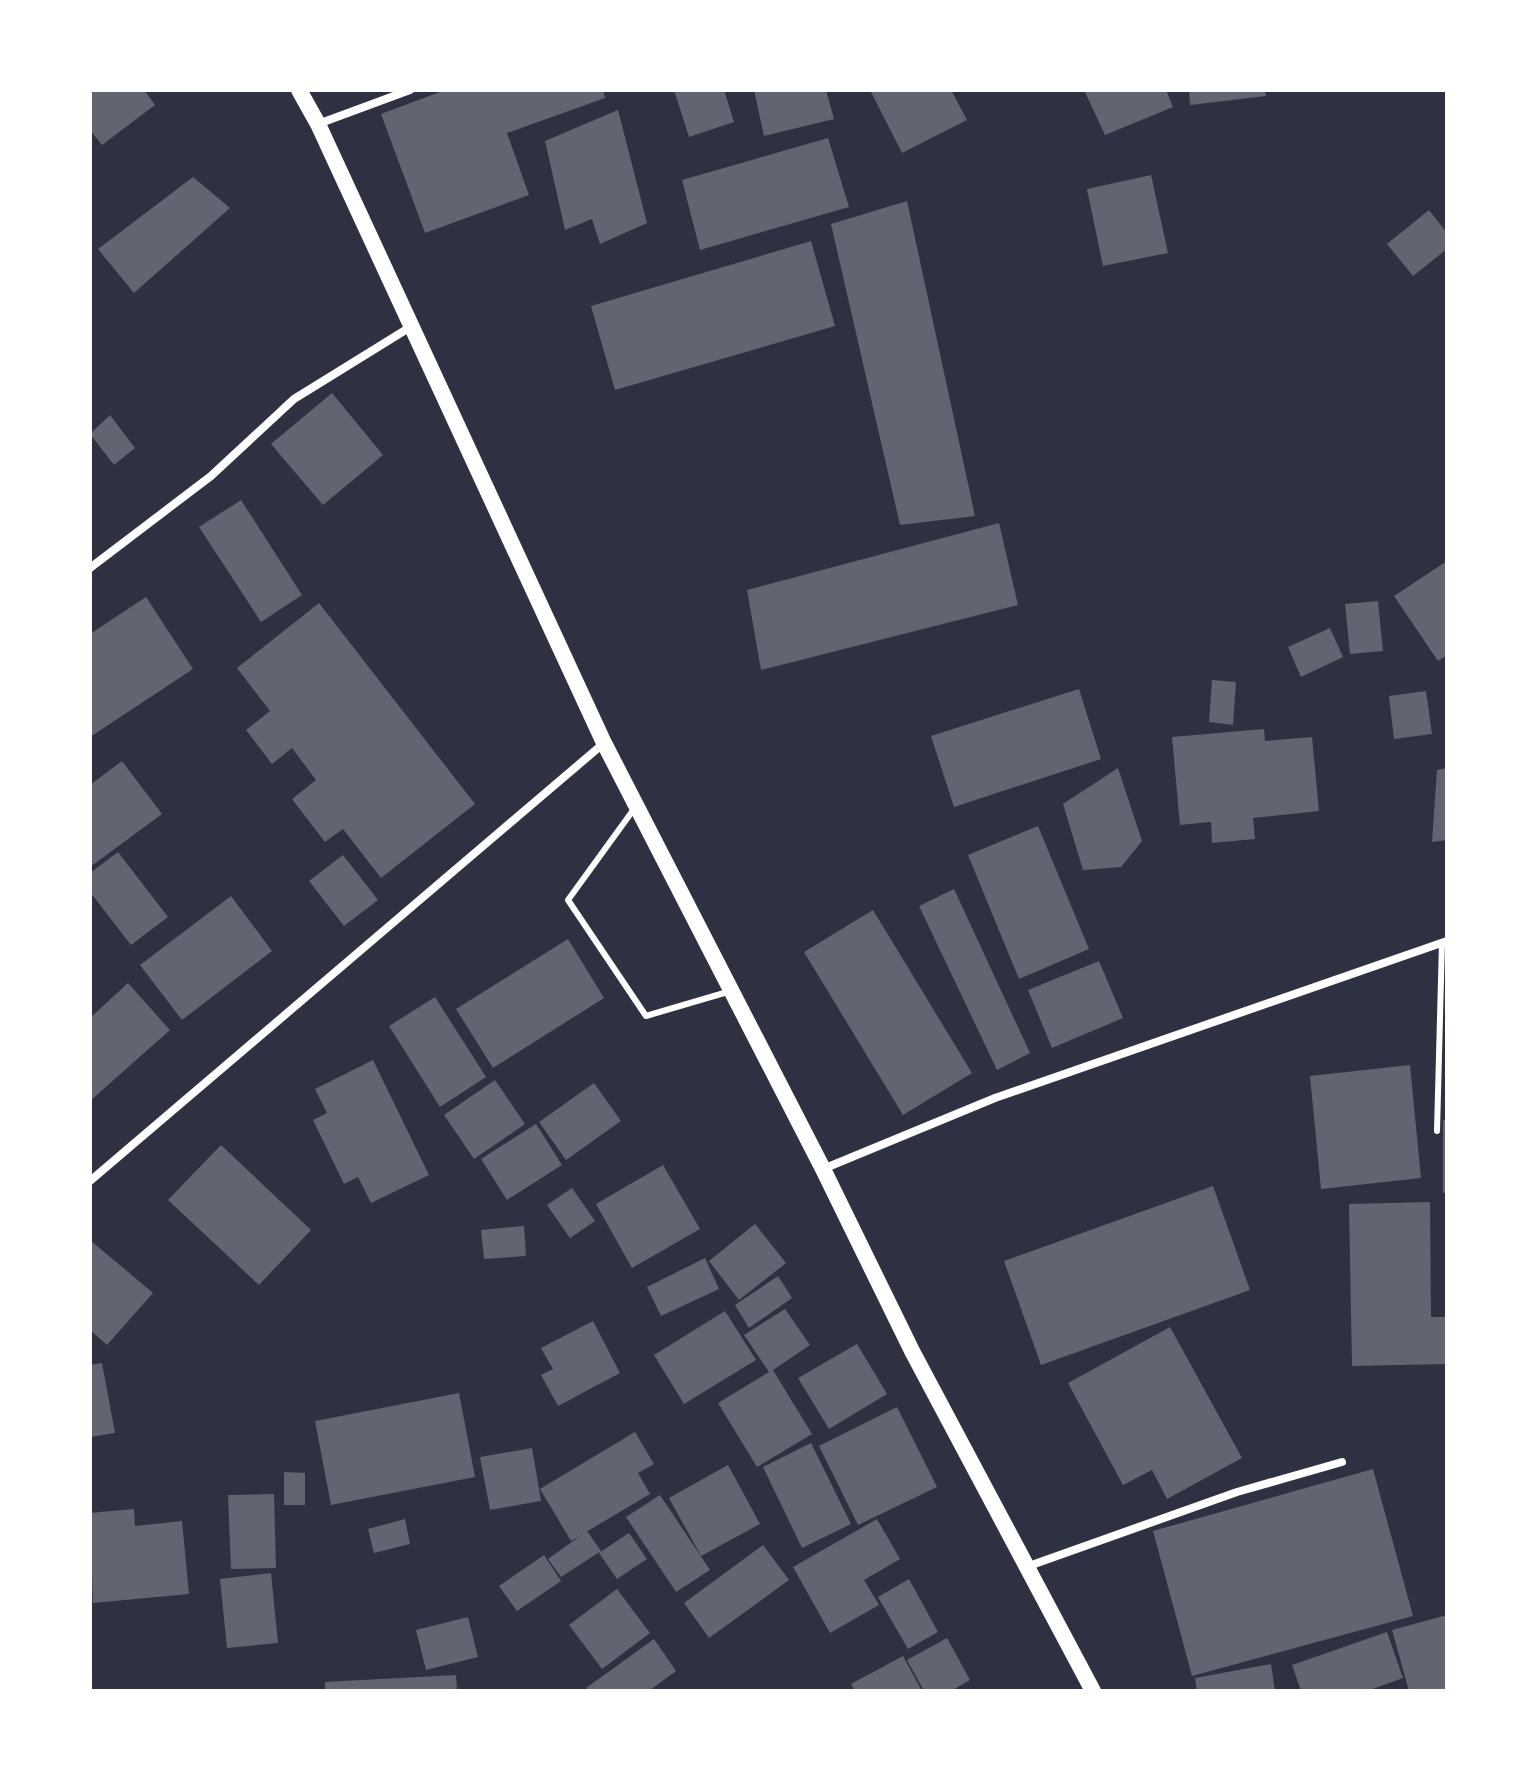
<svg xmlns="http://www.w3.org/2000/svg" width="1537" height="1781" font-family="'PT Sans',sans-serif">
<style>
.building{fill:#626471}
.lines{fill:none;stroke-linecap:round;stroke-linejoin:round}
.service{stroke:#fff;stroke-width:6}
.minor{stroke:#fff;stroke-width:8}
.secondary{stroke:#fff;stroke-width:16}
</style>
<rect width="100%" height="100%" fill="#2d3142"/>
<path class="building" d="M90,90H144L155,105L102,145L90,130Z
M445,90H603L605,98L507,133L529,195L425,233L381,114Z
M674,90H724L734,122L689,137Z
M754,90H826L834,119L764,136Z
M870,90H951L967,120L902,153Z
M1084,90H1166L1173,107L1105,135Z
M1189,90H1265L1266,96L1190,105Z
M618,110L647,223L600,244L592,219L565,230L545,141Z
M828,138L849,207L700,250L682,180Z
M1151,175L1168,253L1103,266L1087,189Z
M193,177L230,208L134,293L98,249Z
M907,201L975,516L900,525L831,224Z
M1429,210L1447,233V249L1413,276L1387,244Z
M811,241L835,326L615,390L591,306Z
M332,393L383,455L323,505L271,444Z
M110,415L135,448L114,465L90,434Z
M241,500L302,595L261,622L199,527Z
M999,523L1018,605L761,670L747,590Z
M1447,561V655L1438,661L1394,596Z
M146,597L193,669L90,737V634Z
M1378,601L1383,651L1350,654L1345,604Z
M319,603L475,804L381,878L343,829L325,842L292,799L316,780L292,748L272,764L246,730L270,711L237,668Z
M1330,628L1343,657L1301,677L1288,647Z
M1212,680L1236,682L1233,725L1209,722Z
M1079,689L1101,759L954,807L931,736Z
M1426,691L1432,734L1394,739L1389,696Z
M1264,729L1265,741L1312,737L1319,811L1253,818L1255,839L1212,843L1211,822L1180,825L1172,737Z
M122,761L162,814L90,867V785Z
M1118,768L1142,841L1121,867L1083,870L1063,804Z
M1447,768V840L1432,842L1437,770Z
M1038,826L1089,949L1019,979L968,855Z
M118,852L168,917L131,945L90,892V873Z
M343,855L378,900L344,926L309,881Z
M954,889L1030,1053L997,1070L919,906Z
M231,896L272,951L182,1020L140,965Z
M873,910L972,1073L903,1115L804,952Z
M568,939L604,998L493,1068L456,1009Z
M1099,961L1123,1018L1052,1048L1028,990Z
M128,983L170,1030L90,1101V1018Z
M435,997L486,1077L440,1107L389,1026Z
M373,1060L429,1175L371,1203L358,1177L344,1184L313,1120L327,1113L315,1089Z
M1410,1065L1421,1178L1321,1189L1310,1076Z
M495,1080L525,1124L474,1159L444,1115Z
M594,1083L621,1121L566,1160L539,1122Z
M1443,1120H1447V1193H1443Z
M536,1124L562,1165L507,1200L481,1159Z
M221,1145L311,1230L259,1285L168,1200Z
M663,1165L700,1229L632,1268L596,1204Z
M1213,1186L1250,1290L1041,1365L1004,1261Z
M572,1188L595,1221L570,1238L547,1205Z
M1430,1202L1431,1317H1447V1364L1352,1366L1349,1204Z
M755,1224L786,1263L739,1300L709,1261Z
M524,1226L526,1256L484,1259L481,1230Z
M90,1240L153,1293L107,1345L90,1330Z
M705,1258L719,1289L661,1316L647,1287Z
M778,1276L792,1298L749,1328L735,1305Z
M785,1309L810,1345L773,1370L812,1434L757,1467L718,1403L769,1372L744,1335Z
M725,1311L756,1360L684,1404L654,1355Z
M593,1321L620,1373L558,1406L541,1375L553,1369L541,1348Z
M1170,1327L1242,1458L1167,1499L1152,1470L1123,1485L1068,1383Z
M857,1344L887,1394L829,1429L798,1378Z
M102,1363L115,1433L90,1437V1365Z
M459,1393L475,1477L331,1505L315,1421Z
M897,1407L937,1487L858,1525L819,1446Z
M635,1432L654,1464L638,1473L650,1494L571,1541L540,1489Z
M811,1443L851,1524L802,1548L763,1467Z
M532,1448L541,1501L490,1510L480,1457Z
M728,1465L760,1524L701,1556L669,1498Z
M1373,1469L1413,1616L1192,1676L1153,1531Z
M284,1472L305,1473V1505H284Z
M274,1494L276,1568L231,1569L228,1495Z
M660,1495L710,1570L676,1592L626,1517Z
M134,1509L135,1526L182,1521L189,1594L93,1603L90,1513Z
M405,1519L410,1544L374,1553L368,1529Z
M877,1519L900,1559L864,1580L879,1605L830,1633L793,1567Z
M587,1531L601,1551L561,1577L548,1559Z
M629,1533L647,1559L617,1579L599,1553Z
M763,1545L789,1580L709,1638L684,1603Z
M544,1555L561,1581L517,1611L499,1586Z
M271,1573L278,1643L227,1648L220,1579Z
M909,1579L938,1632L908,1649L878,1597Z
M617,1589L650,1633L602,1669L569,1625Z
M1447,1615V1691H1409L1392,1630Z
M468,1617L478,1657L426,1670L416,1630Z
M1387,1632L1403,1678L1367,1691H1301L1292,1665Z
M947,1638L970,1680L951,1691H924L907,1660Z
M654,1639L676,1671L649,1691H588L586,1688Z
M903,1656L922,1691H855L851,1684Z
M1271,1664L1275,1691H1197L1195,1678Z
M456,1675L457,1691H325V1682Z"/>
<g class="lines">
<path class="service" d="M634,809L568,900L646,1016L731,991
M1437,1131L1442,942"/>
<path class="minor" d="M318,124L410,90
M90,568L211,476L294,399L412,326
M823,1169L995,1098L1447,941
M90,1181L604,743
M1026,1567L1237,1492L1342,1462"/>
<path class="secondary" d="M299,90L318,124L604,743L823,1169L912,1351L1093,1691"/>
</g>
<rect width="1537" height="1781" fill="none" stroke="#ffffff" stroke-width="184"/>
</svg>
